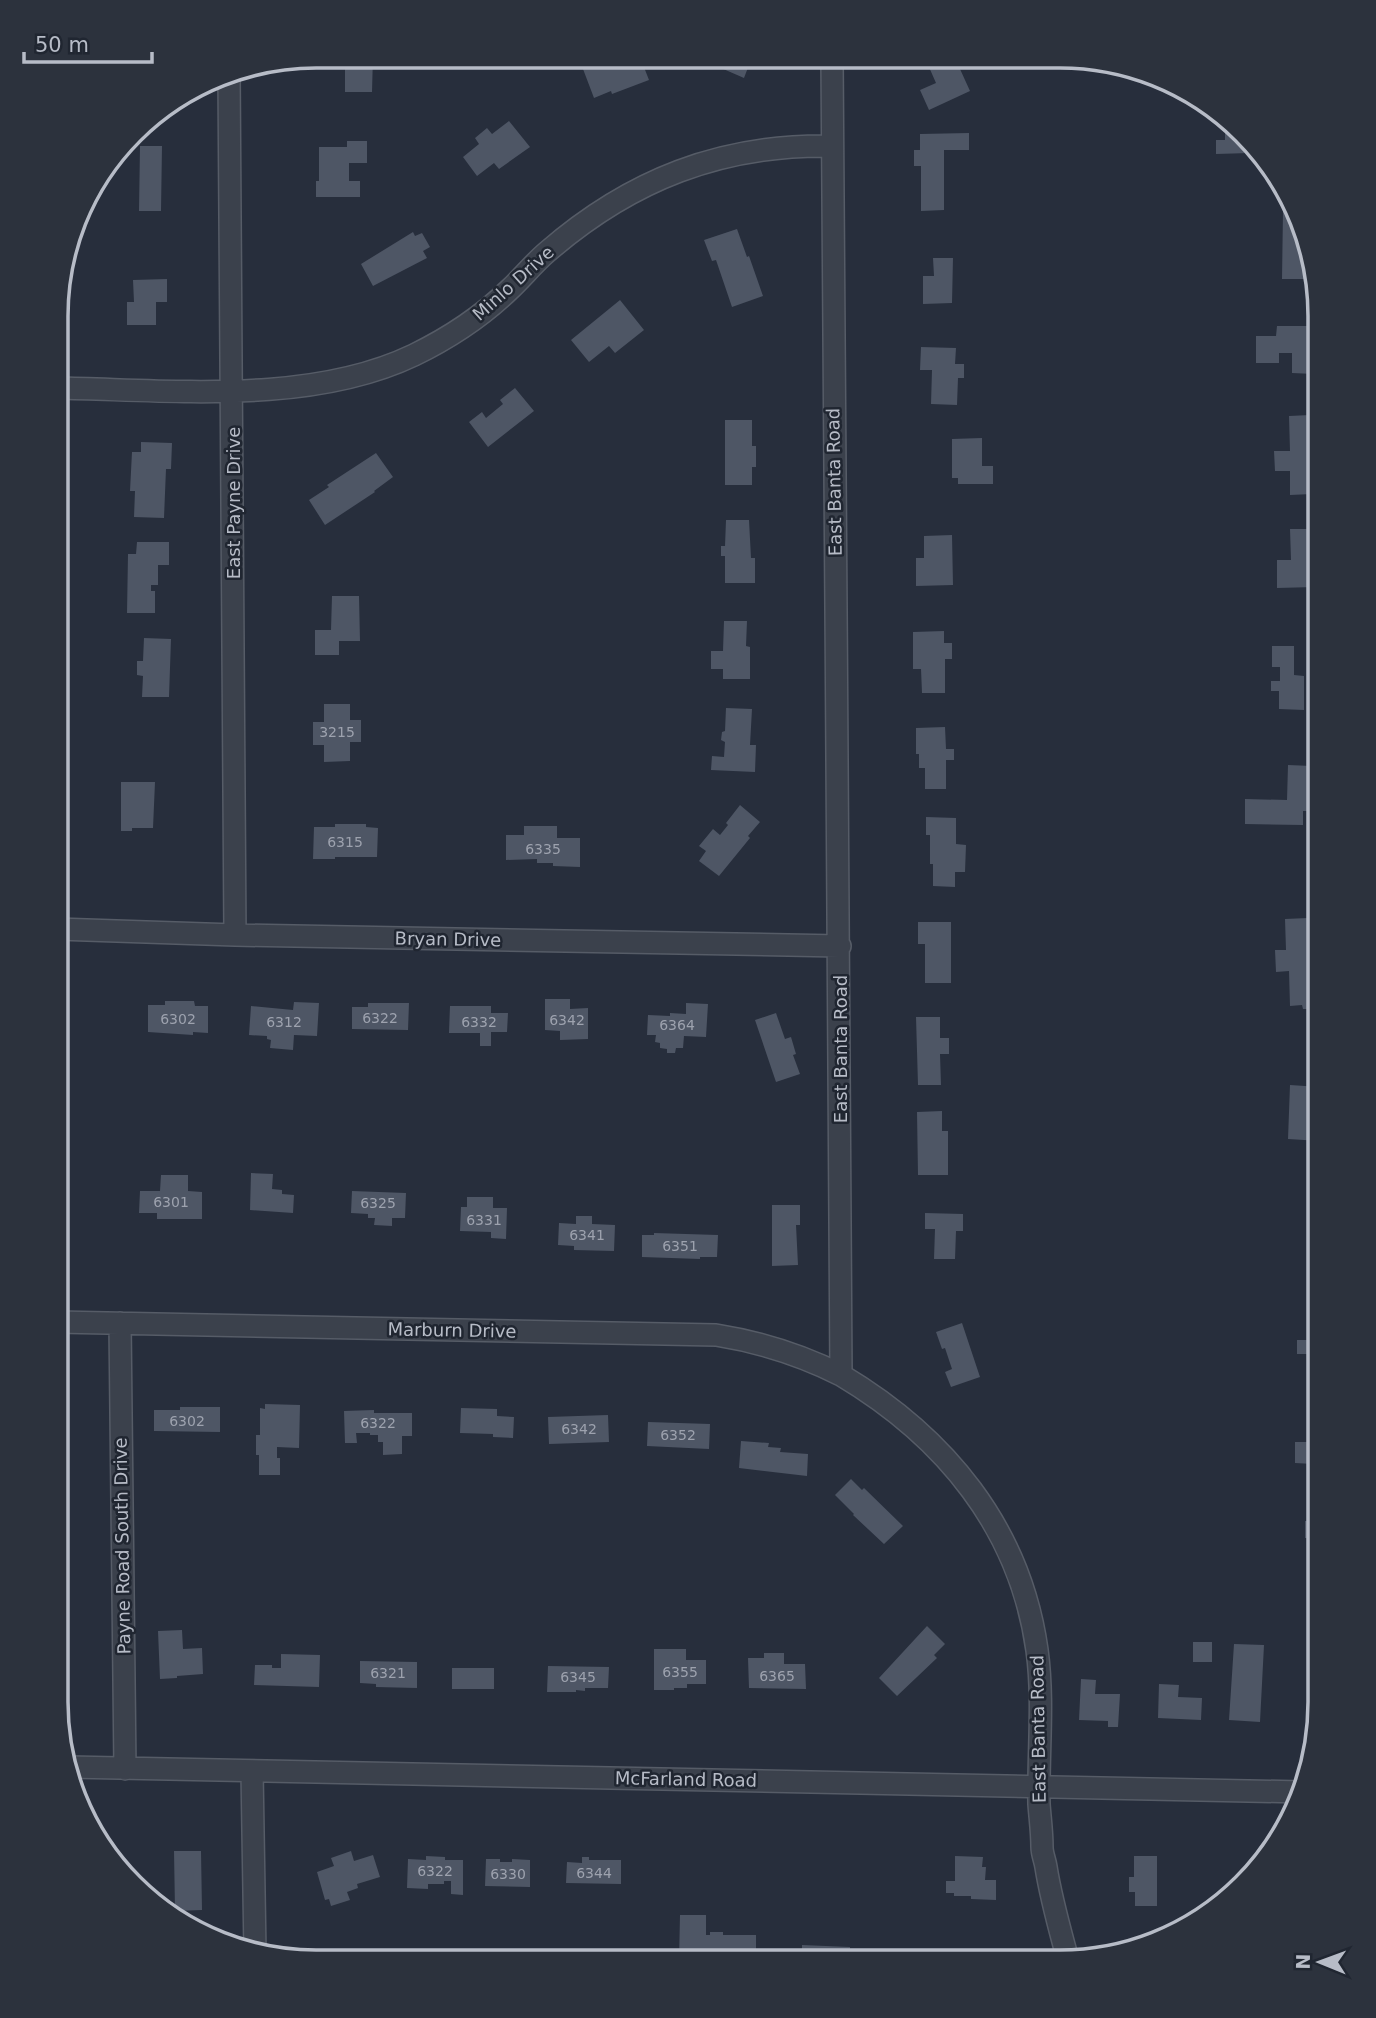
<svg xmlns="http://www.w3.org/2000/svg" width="1376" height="2018" font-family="'DejaVu Sans',sans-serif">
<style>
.building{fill:#4e5665}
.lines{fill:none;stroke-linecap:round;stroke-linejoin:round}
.minor-casing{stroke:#565c67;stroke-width:24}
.minor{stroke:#3b414c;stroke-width:21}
.labels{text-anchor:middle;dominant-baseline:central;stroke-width:5;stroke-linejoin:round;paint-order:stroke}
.number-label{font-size:14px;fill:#9da2ae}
.street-label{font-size:18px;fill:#b7bcc7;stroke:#202631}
.rim{fill:none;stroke:#b7bcc7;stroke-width:3.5}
</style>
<rect width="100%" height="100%" fill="#272e3c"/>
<path class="building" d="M345,56H373L372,92H345Z
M618,57H640L649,80L612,94L611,91L594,98L583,69L602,61L603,66L619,59Z
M712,57H752L744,78L721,68L724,62Z
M925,58H955L970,91L929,110L920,90L936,83Z
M167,108V120H146Z
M1225,116L1250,141V153L1216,154V140H1225Z
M509,121L530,147L499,169L494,163L477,176L463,157L479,144L475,138L487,128L492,134Z
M969,133V150H944V210L921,211V166H914V150H920V134Z
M347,141H367V163H349V181H360V197H316V181H319V147H347Z
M140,146H162L161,211H139Z
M1283,211H1297L1300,216L1309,259L1308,279H1282Z
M737,229L747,257L749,256L763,296L732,307L716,260L712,261L704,240Z
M413,232L415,236L422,233L430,247L423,251L427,258L373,286L361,264Z
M933,258H953L952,303L923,304V276H934Z
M167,279V302H156V325H127V302H134L133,280Z
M620,300L644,330L615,353L609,346L589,362L571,340Z
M1277,326H1314V338H1319V349L1314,348V374L1292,373V353H1279V363H1256V336H1276Z
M921,347L956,348L955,364H964V378H958L957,405L931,404L932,370H920Z
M515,388L534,411L488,447L469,422L482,412L486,418L503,404L500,400Z
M1310,415L1311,431H1313V446H1311V461H1313L1312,494L1290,495V471H1275L1274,451H1290L1289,416Z
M725,420H752V446H756V467H752V485H725Z
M982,438V466H993V484H958V478H952V439Z
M141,442L172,443L171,469H166L164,518L134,517L135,491H130L132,452H141Z
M376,453L393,477L374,491L375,492L325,525L309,500L329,487L327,485Z
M726,520H749L751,558H755V583H725V556H721V546H725Z
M1290,529H1314L1315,587L1277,588V560H1291Z
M952,535L953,585L916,586V558H924V536Z
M137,542H169V565H158V585H151V591H155V613H127L128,554H136Z
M332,596H359L360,641H339V655H315V630H331Z
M724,621H747L746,646L750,647V679H723V669H711V651H723Z
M944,631V643H952V659H945V693H922L921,669H913V632Z
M144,638L171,639L169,697H142L143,676L137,675V661H143Z
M1272,646H1294V675L1304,676V710L1279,709V691H1271V681H1280V667H1272Z
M324,704H350V720H361V742H350V761L324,762V745H313V722H324Z
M726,708L752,709L750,745H756L755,772L711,770L712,756L724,757L725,742L721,740L722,732L725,731Z
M945,727L946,749H954V760H946V789H925V768H919V754H916V728Z
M1288,765L1312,766V786H1315V811H1303V825L1245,824V799L1287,800Z
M121,782H155L153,828H132V831H121Z
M740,805L760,822L748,836L750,838L719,876L699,861L706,851L699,846L713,829L720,835L728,825L726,823Z
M926,817L956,818V844L966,845L965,872H955V887L933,886V864H930V835H926Z
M335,824H366V827L378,828L377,857H335V859H313L314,827H335Z
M524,826H557V838H580V867L553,866V863H537V859L506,860V835H524Z
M1308,918L1310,948H1307V956L1315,955L1316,978H1319L1320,991H1316L1317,1009H1303L1302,1005L1290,1006L1289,971L1276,972L1275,950H1286L1285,919Z
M918,922H951V983H925V944H918Z
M545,999H570V1009L588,1008V1039L560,1040V1031L545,1030Z
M165,1001H194L195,1006H208V1033L193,1032V1035L148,1032V1005H165Z
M294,1002L319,1003L317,1036L294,1035L293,1050L270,1048L271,1040L267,1039V1036L249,1035L251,1006L293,1010Z
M368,1003H409L408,1030L352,1029V1007H368Z
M686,1003L708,1004L706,1037L684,1036L683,1048H676L675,1053H667V1049L660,1048V1043L655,1042L656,1035H647L648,1015L670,1016V1013L686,1014Z
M450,1006H491V1013H508L507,1032H491V1046H480V1033H449Z
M776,1013L785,1039L791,1037L796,1054L793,1055L800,1074L776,1082L755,1020Z
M916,1017H940V1038H949V1054H940L941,1085H918Z
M1290,1085L1320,1087L1318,1120H1320V1141L1288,1139Z
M942,1111V1131H948V1175H918L917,1112Z
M251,1173L273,1174L272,1189L282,1190V1194L294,1195L293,1213L250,1210Z
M161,1175H188V1191L202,1192V1219H157V1213H139L140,1191H160Z
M352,1191L406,1193L405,1218H392V1226L374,1225L375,1218H368V1214L351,1213Z
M467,1197H493V1208H507L506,1239L491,1238V1232L460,1231L461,1207H467Z
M772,1205H800V1225H796L798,1265L772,1266Z
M925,1213L963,1214V1231H956L955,1259H934L935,1229H925Z
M576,1216H592V1224L615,1225L614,1251L574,1250V1246L558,1245L559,1223L576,1224Z
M654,1233L718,1235L717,1257H700V1259L642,1257V1235H654Z
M962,1323L980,1377L951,1387L945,1372L952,1369L945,1348L942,1349L936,1332Z
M1297,1340H1320V1354H1297Z
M265,1404L300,1405L299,1448L277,1447V1458H280V1475H259V1455H256V1435H260V1408L265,1409Z
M180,1407H220V1432L154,1431V1410H180Z
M461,1408L497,1409V1416L514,1417L513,1438L493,1437V1434L460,1433Z
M374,1410V1413H412V1436H402V1454L383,1455V1442H378V1435H370V1433H356L357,1443H345L344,1411Z
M608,1415L609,1442L549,1444L548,1417Z
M648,1422L710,1424L709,1449L647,1446Z
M741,1441L769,1443L768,1447L781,1448L780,1452L808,1454L807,1476L739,1468Z
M1295,1442H1320V1459H1313V1464L1295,1463Z
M851,1479L862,1490L864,1488L903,1526L884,1544L853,1515L854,1514L835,1495Z
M1305,1521H1319V1539L1305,1538Z
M927,1626L945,1644L934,1655L937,1658L897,1696L879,1678Z
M182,1630L183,1649L202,1648L203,1674L177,1676V1678L160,1679L158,1631Z
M1193,1642H1212V1662H1193Z
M1234,1644L1264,1645L1260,1722L1229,1720Z
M654,1649H686V1660H706V1684H687V1688H674V1690H654Z
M764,1653H784V1664H805L806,1689L749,1688L748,1658H764Z
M281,1654L320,1655L319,1687L254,1685L255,1665H272V1668H281Z
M360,1661L417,1662V1688L376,1687V1684L360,1683Z
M1314,1662H1319V1709H1313Z
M548,1666L609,1667L608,1688H585V1691L576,1690V1692H547Z
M452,1668H494V1689H452Z
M1081,1679L1096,1680L1095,1694H1120L1118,1727H1108V1721L1079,1720Z
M1159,1684L1179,1685L1178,1697L1202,1698L1201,1720L1158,1718Z
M174,1851H201L202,1910L175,1911Z
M351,1851L354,1861L373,1855L380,1877L357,1884L358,1888L347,1892L350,1900L331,1906L329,1899L325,1900L317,1872L334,1866L331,1858Z
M426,1856L445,1857V1860H463V1895L451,1894V1881H444V1884H428V1889L407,1888L408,1859L426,1860Z
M955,1856L983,1857L982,1867H986L985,1880H996V1900L971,1899V1896H954V1893H946V1881H955Z
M1134,1856H1157V1906H1135V1892H1129V1877H1134Z
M582,1857H589V1860H621V1884L566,1883L567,1862L582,1863Z
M486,1859H500V1862H512V1859L530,1860V1887L485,1886Z
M680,1915H706V1935H710V1932H723V1935H756V1949H753V1961H679Z
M802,1945L850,1947V1961H802Z"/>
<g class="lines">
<defs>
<path id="minor" d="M832,58C834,497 840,936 841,1375C945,1437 1020,1528 1037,1650C1044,1701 1038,1753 1039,1804C1040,1818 1042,1832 1042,1847C1042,1854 1045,1860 1046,1867C1051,1899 1060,1930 1068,1960
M229,72L235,935
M58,388C171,390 310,405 414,355C449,338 481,317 509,290C522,278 533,264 547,252C630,180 721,144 832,146
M57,929L235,935L840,946
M57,1322L716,1335C760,1342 801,1355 841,1375
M120,1323L125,1769
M69,1767L1302,1792
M252,1771L255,1952"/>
</defs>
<use href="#minor" class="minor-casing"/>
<use href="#minor" class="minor"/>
</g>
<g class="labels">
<g class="number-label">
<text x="337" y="732">3215</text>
<text x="345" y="842">6315</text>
<text x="543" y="849">6335</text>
<text x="380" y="1018">6322</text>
<text x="178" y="1019">6302</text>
<text x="567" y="1020">6342</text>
<text x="284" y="1022">6312</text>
<text x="479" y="1022">6332</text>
<text x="677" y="1025">6364</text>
<text x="171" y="1202">6301</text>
<text x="378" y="1203">6325</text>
<text x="484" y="1220">6331</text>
<text x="587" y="1235">6341</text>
<text x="680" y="1246">6351</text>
<text x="187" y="1421">6302</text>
<text x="378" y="1423">6322</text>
<text x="579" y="1429">6342</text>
<text x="678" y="1435">6352</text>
<text x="680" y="1672">6355</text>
<text x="388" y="1673">6321</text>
<text x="777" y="1676">6365</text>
<text x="578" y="1677">6345</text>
<text x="435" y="1871">6322</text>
<text x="594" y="1873">6344</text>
<text x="508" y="1874">6330</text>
</g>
<g class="street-label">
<text transform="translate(513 283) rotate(-42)">Minlo Drive</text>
<text transform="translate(834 482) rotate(-91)">East Banta Road</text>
<text transform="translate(233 503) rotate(-90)">East Payne Drive</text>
<text transform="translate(448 939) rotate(1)">Bryan Drive</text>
<text transform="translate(840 1049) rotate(-90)">East Banta Road</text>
<text transform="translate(452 1330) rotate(1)">Marburn Drive</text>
<text transform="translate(122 1546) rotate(-91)">Payne Road South Drive</text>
<text transform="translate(1038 1729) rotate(-91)">East Banta Road</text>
<text transform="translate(686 1779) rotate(1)">McFarland Road</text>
</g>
</g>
<path d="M0 0H1376V2018H0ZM316 68H1060A248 248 0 0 1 1308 316V1702A248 248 0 0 1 1060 1950H316A248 248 0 0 1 68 1702V316A248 248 0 0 1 316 68Z" fill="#2c323d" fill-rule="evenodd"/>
<path class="rim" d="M316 68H1060A248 248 0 0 1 1308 316V1702A248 248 0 0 1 1060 1950H316A248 248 0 0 1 68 1702V316A248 248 0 0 1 316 68Z"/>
<g transform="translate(1320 1962) rotate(271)" stroke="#202631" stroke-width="5" paint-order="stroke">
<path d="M0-5L12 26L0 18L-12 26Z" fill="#b7bcc7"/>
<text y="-10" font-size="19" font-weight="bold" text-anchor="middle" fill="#b7bcc7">N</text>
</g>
<path d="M24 52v10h128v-10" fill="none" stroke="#b7bcc7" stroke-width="3.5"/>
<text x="35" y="52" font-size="21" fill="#b7bcc7" stroke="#202631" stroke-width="5" paint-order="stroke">50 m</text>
</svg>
